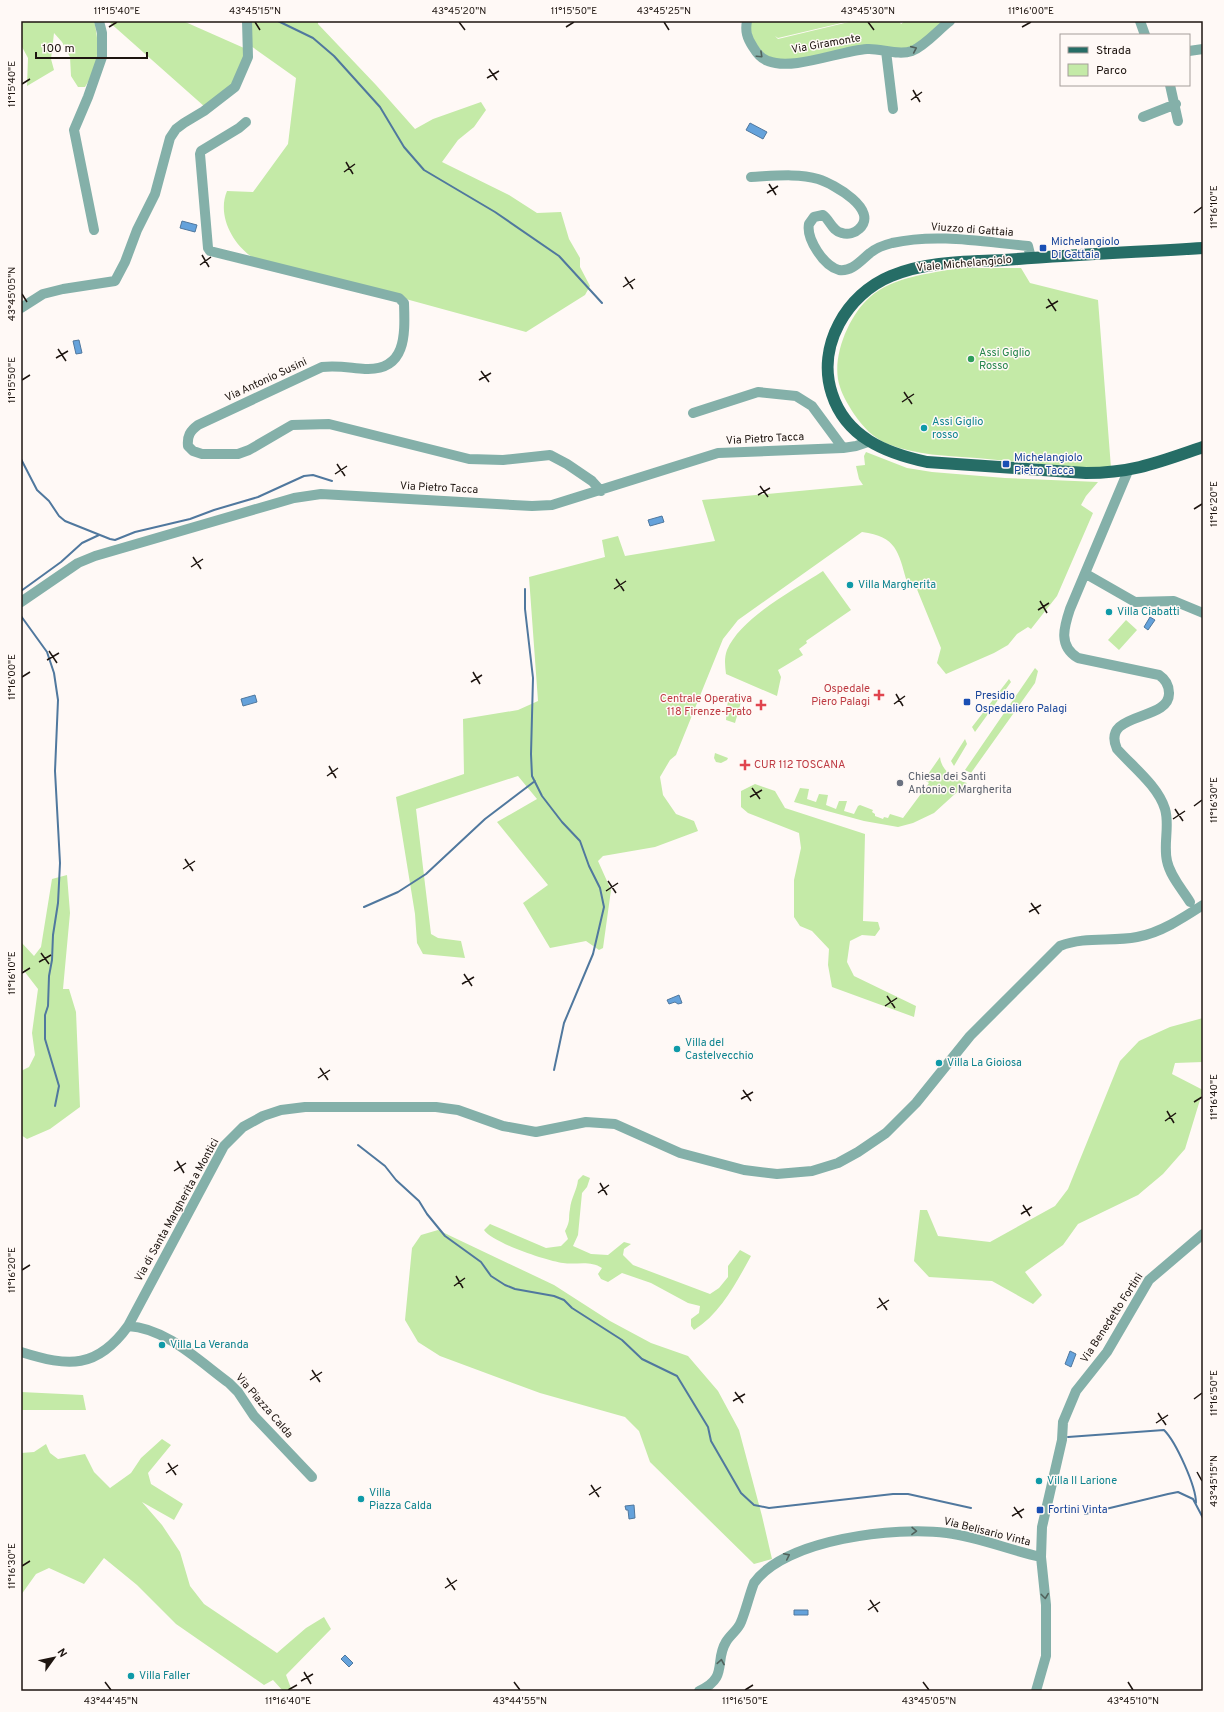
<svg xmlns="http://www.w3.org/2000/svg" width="1224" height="1712" font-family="Overpass,sans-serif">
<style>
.green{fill:#c4eaa7}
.water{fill:#65a2db;stroke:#50789e}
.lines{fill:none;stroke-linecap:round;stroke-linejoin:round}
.stream{stroke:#50789e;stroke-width:2}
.minor{stroke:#84b0a9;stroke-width:10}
.major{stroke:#266d66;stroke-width:12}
.oneway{stroke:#51625c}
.ticks{fill:none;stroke:#1e1510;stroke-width:1.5}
.transit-dot{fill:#1a4fb4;stroke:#fff9f6;stroke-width:1.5}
.leisure-dot{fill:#2e9e5b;stroke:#fff9f6;stroke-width:1.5}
.culture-dot{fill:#0f9aa8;stroke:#fff9f6;stroke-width:1.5}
.health-dot{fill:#e0444e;stroke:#fff9f6;stroke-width:1.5}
.worship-dot{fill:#6b7280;stroke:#fff9f6;stroke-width:1.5}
.labels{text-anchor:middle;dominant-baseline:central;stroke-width:3;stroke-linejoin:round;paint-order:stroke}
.street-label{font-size:11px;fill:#1e1510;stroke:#fff9f6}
.transit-label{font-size:11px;fill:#164399;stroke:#fff9f6;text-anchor:start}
.leisure-label{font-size:11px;fill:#27864d;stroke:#fff9f6;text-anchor:start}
.culture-label{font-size:11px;fill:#0d838f;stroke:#fff9f6;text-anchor:start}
.health-label{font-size:11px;fill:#be3a42;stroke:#fff9f6;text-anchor:end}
.worship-label{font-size:11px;fill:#5b616d;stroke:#fff9f6;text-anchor:start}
.neatline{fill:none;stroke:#1e1510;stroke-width:1.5}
.ticks-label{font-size:10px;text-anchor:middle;fill:#1e1510}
</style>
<rect width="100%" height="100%" fill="#fff9f6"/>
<path class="green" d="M21,21H94C100,44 99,67 85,87H78L71,76L70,57L62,42L54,33L51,59L54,70L27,86L28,58L21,45Z
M108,21H183L244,48L245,57L231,86L205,107Z
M250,21H318V24L376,85L415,129L433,119L481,102L486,110L474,127L458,140L442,162L509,195L537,213L561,212L569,239L580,258V267L590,286L585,295L526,332L252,257C232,243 217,215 227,191L253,192L288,144L296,78L251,46Z
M751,21H850L778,38L775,36L778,39L853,21H899L901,24L905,21H948L911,48L772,61C760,50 748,38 751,21Z
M959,268H1021L1030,283L1098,300L1111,468H1089C1052,465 1014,462 977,458C947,456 916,455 888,444C873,438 863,427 854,414C849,406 843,397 840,387C830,359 849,315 870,297C894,276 929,274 959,268Z
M866,452L907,468L932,472L1005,478L1098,482L1086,496L1081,505L1093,513L1057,596L1031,629L1028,627L1017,634L1008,645L994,653L946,674L937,663L941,648L914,582H907C898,551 897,537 862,532L738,620L723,639L676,755L670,760L660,777L663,795L676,814L694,821L698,831L655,847L603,856L598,861L611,890L603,948L599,950L586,941L550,948L523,903L548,885L497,822L537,799L518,776L416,809L431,934L438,938L461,941L465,958L423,954L417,943L415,914L396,797L464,774L463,719L518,710L538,701L529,577L605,557L602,540L618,536L625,556L715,541L702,500L863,485L859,479L856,466L865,465L864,456Z
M823,571L851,610L806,641L807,643L799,649L803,655L778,670L781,677L777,696L726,674C725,666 724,658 727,650C741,617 794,590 823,571Z
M1126,620L1137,630L1119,650L1108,640Z
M1035,668L1038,671L1035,683L971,773L965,770Z
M1009,679L1011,682L975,732L972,727Z
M728,698L741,702L735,723L726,720Z
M965,739L967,744L954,766L951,761Z
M715,753L728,758L727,760L721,763L716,762L714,758Z
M940,757C941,770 954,780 967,783L934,813L913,823L898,827L864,821L794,802L800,788L809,789L807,799L816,802L819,794L828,795L826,805L836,809L839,801H847L844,811L854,814L858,806L860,805L873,810L872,812L875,814V816L883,819L884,817L888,818L890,814L903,818L929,783L924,780Z
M755,784L775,791L785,808L865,834L863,921L878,922L880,929L875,936L862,935L850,941L847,962L854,976L916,1006L914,1017L832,987L828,965L829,949L812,931L800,926L794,917V880L801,848L799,833L748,813L741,807V791Z
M67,875L70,913L63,989H69L76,1012L80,1107L50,1129L27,1139L21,1135V1071L29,1067L35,1055L32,1033L38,989L21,967V942L34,956L41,947L52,879Z
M1203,1018V1062L1175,1063L1172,1074L1203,1090L1185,1149L1163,1174L1138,1195L1078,1224L1063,1245L1025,1272L1042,1295L1033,1304L992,1281L929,1277L914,1261L920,1210H927L938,1236L990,1242L1055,1206L1068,1189L1120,1061L1139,1041L1170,1027Z
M583,1175L590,1178L587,1187L582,1193L578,1235L573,1246L591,1254L608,1255L624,1242L631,1244L624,1249L623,1255L633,1265L710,1294L719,1288L728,1277V1266L740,1250L751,1256C736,1283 721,1313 694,1330L691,1326V1319L699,1313L700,1306L688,1303L651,1283L622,1273L608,1282L601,1279L598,1274L602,1268C590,1260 577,1265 563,1263C547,1261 493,1243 484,1230L490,1224L546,1248L561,1246L568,1239L565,1231C571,1220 568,1219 570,1209C571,1198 577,1190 578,1180Z
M438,1230L554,1285L610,1321L651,1343L688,1356L718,1391L739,1430L762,1516L772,1559L754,1564L650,1462L639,1431L625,1417L540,1393L440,1356L418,1342L405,1320L412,1248L421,1235Z
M21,1392L83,1395L86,1410H21Z
M162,1439L171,1445L148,1473L151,1484L183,1504L174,1520L142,1502L162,1525L180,1552L190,1586L204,1604L277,1653L306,1628L324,1617L331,1629L286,1675L292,1691H283L273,1680L264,1685L176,1624L137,1585L104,1558L84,1584L49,1568L36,1574L21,1595V1453L34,1452L46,1444L50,1453L58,1459L85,1454L94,1472L110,1488L131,1473L141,1458Z"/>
<path class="water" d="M750,123L767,132L763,139L746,130Z
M182,221L197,225L195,232L180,228Z
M79,340L82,353L76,354L73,341Z
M662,516L664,522L650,526L648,520Z
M1150,617L1155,620L1148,630L1144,627Z
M255,695L257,702L243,706L241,699Z
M679,995L682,1003L678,1004L675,1002L669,1004L667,1000Z
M1070,1351L1076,1354L1071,1367L1065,1364Z
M634,1505L635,1518L629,1519L628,1510H626L625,1506Z
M794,1610H808V1615H794Z
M345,1655L353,1663L349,1667L341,1659Z"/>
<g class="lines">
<path class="stream" d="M278,21L313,38L334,56L380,107L404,147L424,170L495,212L559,256L602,303
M21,459L37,490L49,501L59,516L65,521L110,539L115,540L135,532L190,519L214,510L258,497L304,476L313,475L332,481
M525,589V609L533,678L531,754L532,776L542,796L562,822L580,841L589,866L600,888L604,907L593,954L564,1023L554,1070
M21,591L61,562L82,543L99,535
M21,616L47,652L54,673L58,700L55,771L60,863L58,903L53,935L52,960L49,976L48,1006L45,1015V1039L59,1086L55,1106
M364,907L398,892L426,874L485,819L535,781
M358,1145L385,1166L396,1180L419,1201L427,1214L445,1236L481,1262L491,1276L505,1285L515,1289L554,1296L564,1300L572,1308L622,1340L642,1359L677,1376L708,1427L711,1441L741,1493L754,1505L769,1508L893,1494H908L971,1508
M1068,1437L1164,1430C1176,1442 1196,1486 1196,1503
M1085,1514L1168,1494L1178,1492L1193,1499L1203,1518"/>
<path class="minor" d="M747,21C745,31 747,38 753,47C756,52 761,59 768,61C793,71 839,51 867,49C881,48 897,56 912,51C926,45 938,30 950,21
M1140,21L1145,35
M886,51L893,109
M1189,51L1203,49
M1170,85L1178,121
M1143,117L1176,104
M246,122L239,128L201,151L200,154L208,248L210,251L399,298L404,303C405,334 407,371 365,369C350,368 338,365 322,367L198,425C190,431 187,436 188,446L193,451L202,454H238L249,450L292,425L329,424L469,459L503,460L550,455L567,464L592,481L601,491
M751,177C773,176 798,173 818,179C834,184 880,210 859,229C855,233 848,235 842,233C832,231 830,220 823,215L814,217L809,224C806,239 824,266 839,270C852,272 861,260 870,253C876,248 884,245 892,243C937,233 983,242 1028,246L1031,258
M94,230L74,130L88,97L102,57V33L99,21
M21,308L43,294L63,289L115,281L125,262L137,230L155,194L170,138L176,129L184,123L204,111L235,87L248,57L247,21
M693,413L758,392L796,396L812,406L843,448
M1128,471L1070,609C1064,627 1058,646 1078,658L1159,675C1165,679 1169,684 1169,693C1170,722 1100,711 1117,749C1133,767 1158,786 1165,809C1170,826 1163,844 1167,861C1170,876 1182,889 1190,902
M1086,574L1135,602L1174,601L1203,613
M21,602L78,563L95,556L294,498L321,494L532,506L552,505L718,453L843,448L856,446L868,442
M128,1326C166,1328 199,1361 229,1383L238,1392L254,1416L312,1477
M21,1352C69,1367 97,1369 128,1326L224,1146L243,1127L263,1116L281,1110L305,1107H436L458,1110L503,1126L536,1132L586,1122L615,1124L680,1153L744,1170L777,1174L812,1171L838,1163L858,1152L886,1133L916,1103L970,1036L1060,946C1085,936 1111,942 1137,937C1160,933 1183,918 1203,905
M699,1691C729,1678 714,1661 726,1642C730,1635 738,1630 741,1622C746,1610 749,1596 754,1583C785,1539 896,1526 947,1533C979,1537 1009,1550 1041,1557
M1036,1691L1046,1656V1605L1041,1557L1042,1527L1062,1440L1063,1422L1076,1391L1107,1352L1149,1280L1203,1234"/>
<path class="major" d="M1203,248C1137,252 1070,255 1004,260C967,262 926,261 891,276C847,294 816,346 832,394C846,437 885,453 927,462L1086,473C1133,473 1159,462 1203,447"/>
</g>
<defs><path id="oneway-chevron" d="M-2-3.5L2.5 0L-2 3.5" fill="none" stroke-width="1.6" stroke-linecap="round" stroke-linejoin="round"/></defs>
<g class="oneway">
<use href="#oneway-chevron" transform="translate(914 49) rotate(-24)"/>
<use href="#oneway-chevron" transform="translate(760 55) rotate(43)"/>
<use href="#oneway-chevron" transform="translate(914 1531) rotate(1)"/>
<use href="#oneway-chevron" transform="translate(787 1556) rotate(-26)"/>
<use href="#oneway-chevron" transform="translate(1045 1596) rotate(83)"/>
<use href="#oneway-chevron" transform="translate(721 1662) rotate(-80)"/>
</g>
<path class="ticks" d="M255,22L260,30M459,22L465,30M664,22L669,30M868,22L874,30M109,27L117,22M566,27L574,22M1022,27L1031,22M489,69L497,80M487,78L499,71M22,84L30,79M913,90L920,102M911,100L922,92M346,162L353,174M344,172L355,164M769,184L776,195M767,193L778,186M1194,213L1202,207M202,255L209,267M200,265L211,257M625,277L633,289M623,287L635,279M22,294L27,302M1048,299L1056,311M1046,308L1058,301M58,349L66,361M56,358L68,351M481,371L489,382M22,380L30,375M479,380L491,373M904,392L912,404M902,402L914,394M337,464L345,476M335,474L347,466M760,486L768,497M758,495L770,488M1194,509L1202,504M193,557L201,569M191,567L203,559M616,579L624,591M614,589L626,581M1040,601L1047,613M1038,610L1049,603M49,651L57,663M47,660L59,653M473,672L480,684M22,677L30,672M471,682L482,675M896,694L903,706M894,704L905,696M329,766L336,778M327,776L338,768M752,788L760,799M750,797L762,790M1194,806L1202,800M1175,809L1183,821M1173,819L1185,811M185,859L193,871M183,869L195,861M608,881L616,893M606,891L618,883M1031,903L1039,914M1029,912L1041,905M41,953L49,964M39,962L51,955M22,973L30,968M464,974L472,986M462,984L474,977M887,996L895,1008M885,1006L897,998M320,1068L328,1080M318,1078L330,1070M743,1090L751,1101M741,1099L753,1092M1194,1102L1202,1097M1167,1111L1174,1123M1165,1121L1176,1113M177,1161L184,1173M174,1171L186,1163M600,1183L607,1195M598,1193L609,1185M1023,1205L1030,1216M1021,1214L1032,1207M22,1270L30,1265M456,1276L463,1288M454,1286L465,1278M879,1298L887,1310M877,1308L889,1300M312,1370L320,1382M310,1380L322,1372M735,1392L743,1403M1194,1399L1202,1393M733,1401L745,1394M1158,1413L1166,1425M1156,1423L1168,1415M168,1463L176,1475M1197,1472L1202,1481M166,1473L178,1465M591,1485L599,1497M589,1495L601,1487M1014,1507L1022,1518M1012,1516L1024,1509M22,1566L30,1561M447,1578L455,1590M445,1588L457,1580M870,1600L878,1612M868,1610L880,1602M304,1672L311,1684M301,1681L313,1674M105,1682L111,1690M514,1682L520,1690M923,1682L929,1690M1128,1682L1133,1690M288,1690L297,1685M745,1690L753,1685"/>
<g class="transit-dot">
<rect x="1039" y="244" width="8" height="8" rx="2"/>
<rect x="1002" y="460" width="8" height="8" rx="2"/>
<rect x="963" y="698" width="8" height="8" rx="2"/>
<rect x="1036" y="1506" width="8" height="8" rx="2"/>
</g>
<circle class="leisure-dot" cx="971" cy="359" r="4"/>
<g class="culture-dot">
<circle cx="924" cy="428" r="4"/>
<circle cx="850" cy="585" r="4"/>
<circle cx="1109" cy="612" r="4"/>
<circle cx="677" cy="1049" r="4"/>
<circle cx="939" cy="1063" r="4"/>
<circle cx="162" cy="1345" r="4"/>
<circle cx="1039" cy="1481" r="4"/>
<circle cx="361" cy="1499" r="4"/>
<circle cx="131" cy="1676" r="4"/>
</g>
<g class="health-dot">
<path d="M877 689h4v4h4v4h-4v4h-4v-4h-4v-4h4z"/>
<path d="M759 699h4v4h4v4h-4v4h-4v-4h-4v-4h4z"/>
<path d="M743 759h4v4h4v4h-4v4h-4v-4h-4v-4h4z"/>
</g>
<circle class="worship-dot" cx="900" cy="783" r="4"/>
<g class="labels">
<g class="street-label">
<text transform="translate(826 44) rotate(-10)">Via Giramonte</text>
<text transform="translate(972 230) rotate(4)">Viuzzo di Gattaia</text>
<text transform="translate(964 264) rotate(-5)">Viale Michelangiolo</text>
<text transform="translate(266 380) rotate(-25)">Via Antonio Susini</text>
<text transform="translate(765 439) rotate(-3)">Via Pietro Tacca</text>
<text transform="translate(439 488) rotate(3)">Via Pietro Tacca</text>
<text transform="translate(177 1210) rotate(-61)">Via di Santa Margherita a Montici</text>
<text transform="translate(1112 1318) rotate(-57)">Via Benedetto Fortini</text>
<text transform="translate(264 1406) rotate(49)">Via Piazza Calda</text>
<text transform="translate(987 1532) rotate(14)">Via Belisario Vinta</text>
</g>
<g class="transit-label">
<text x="1051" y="242">Michelangiolo<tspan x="1051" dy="13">Di Gattaia</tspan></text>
<text x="1014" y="458">Michelangiolo<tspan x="1014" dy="13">Pietro Tacca</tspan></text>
<text x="975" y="696">Presidio<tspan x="975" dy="13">Ospedaliero Palagi</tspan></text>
<text x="1048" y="1510">Fortini Vinta</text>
</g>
<g class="leisure-label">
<text x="979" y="353">Assi Giglio<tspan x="979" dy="13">Rosso</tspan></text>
</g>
<g class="culture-label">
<text x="932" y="422">Assi Giglio<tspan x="932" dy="13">rosso</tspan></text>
<text x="858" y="585">Villa Margherita</text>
<text x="1117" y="612">Villa Ciabatti</text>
<text x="685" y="1043">Villa del<tspan x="685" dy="13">Castelvecchio</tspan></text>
<text x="947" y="1063">Villa La Gioiosa</text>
<text x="170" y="1345">Villa La Veranda</text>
<text x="1047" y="1481">Villa Il Larione</text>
<text x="369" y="1493">Villa<tspan x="369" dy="13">Piazza Calda</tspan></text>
<text x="139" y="1676">Villa Faller</text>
</g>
<g class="health-label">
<text x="870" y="689">Ospedale<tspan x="870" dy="13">Piero Palagi</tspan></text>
<text x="752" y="699">Centrale Operativa<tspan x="752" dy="13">118 Firenze-Prato</tspan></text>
<text x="754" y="765" text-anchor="start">CUR 112 TOSCANA</text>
</g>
<g class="worship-label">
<text x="908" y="777">Chiesa dei Santi<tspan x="908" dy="13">Antonio e Margherita</tspan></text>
</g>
</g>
<rect width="1224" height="1712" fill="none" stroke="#fff9f6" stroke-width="44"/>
<rect x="1060" y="34" width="130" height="52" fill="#fff9f6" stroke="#a59e9a"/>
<rect x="1068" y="47" width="20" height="6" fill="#266d66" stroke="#a59e9a"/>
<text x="1096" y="54" font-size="12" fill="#1e1510">Strada</text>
<rect x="1068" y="64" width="20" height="12" fill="#c4eaa7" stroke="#a59e9a"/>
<text x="1096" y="74" font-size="12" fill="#1e1510">Parco</text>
<g transform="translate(54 1658) rotate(57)" stroke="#fff9f6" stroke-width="3" paint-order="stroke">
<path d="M0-3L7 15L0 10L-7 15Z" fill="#1e1510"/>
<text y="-6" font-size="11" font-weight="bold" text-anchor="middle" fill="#1e1510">N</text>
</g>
<path d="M36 52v6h111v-6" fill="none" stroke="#1e1510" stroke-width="2"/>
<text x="42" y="52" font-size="12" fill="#1e1510" stroke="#fff9f6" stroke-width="3" paint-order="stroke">100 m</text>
<rect x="22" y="22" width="1180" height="1668" class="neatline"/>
<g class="ticks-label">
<text x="117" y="14">11°15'40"E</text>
<text x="255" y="14">43°45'15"N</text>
<text x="459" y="14">43°45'20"N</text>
<text x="574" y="14">11°15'50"E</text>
<text x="664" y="14">43°45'25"N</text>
<text x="868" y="14">43°45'30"N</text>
<text x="1031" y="14">11°16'00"E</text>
<text transform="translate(11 84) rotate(-90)" y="4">11°15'40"E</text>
<text transform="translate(1213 207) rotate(-90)" y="4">11°16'10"E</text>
<text transform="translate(11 294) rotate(-90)" y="4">43°45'05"N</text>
<text transform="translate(11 380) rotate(-90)" y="4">11°15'50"E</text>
<text transform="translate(1213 504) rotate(-90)" y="4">11°16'20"E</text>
<text transform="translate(11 677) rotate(-90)" y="4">11°16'00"E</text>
<text transform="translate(1213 800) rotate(-90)" y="4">11°16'30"E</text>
<text transform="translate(11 973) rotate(-90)" y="4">11°16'10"E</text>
<text transform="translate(1213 1097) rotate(-90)" y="4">11°16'40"E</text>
<text transform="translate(11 1270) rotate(-90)" y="4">11°16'20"E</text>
<text transform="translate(1213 1393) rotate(-90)" y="4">11°16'50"E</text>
<text transform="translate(1213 1481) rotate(-90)" y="4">43°45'15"N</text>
<text transform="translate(11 1566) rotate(-90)" y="4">11°16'30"E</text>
<text x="111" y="1704">43°44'45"N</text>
<text x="288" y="1704">11°16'40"E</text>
<text x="520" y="1704">43°44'55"N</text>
<text x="745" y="1704">11°16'50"E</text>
<text x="929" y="1704">43°45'05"N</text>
<text x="1133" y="1704">43°45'10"N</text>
</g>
</svg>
